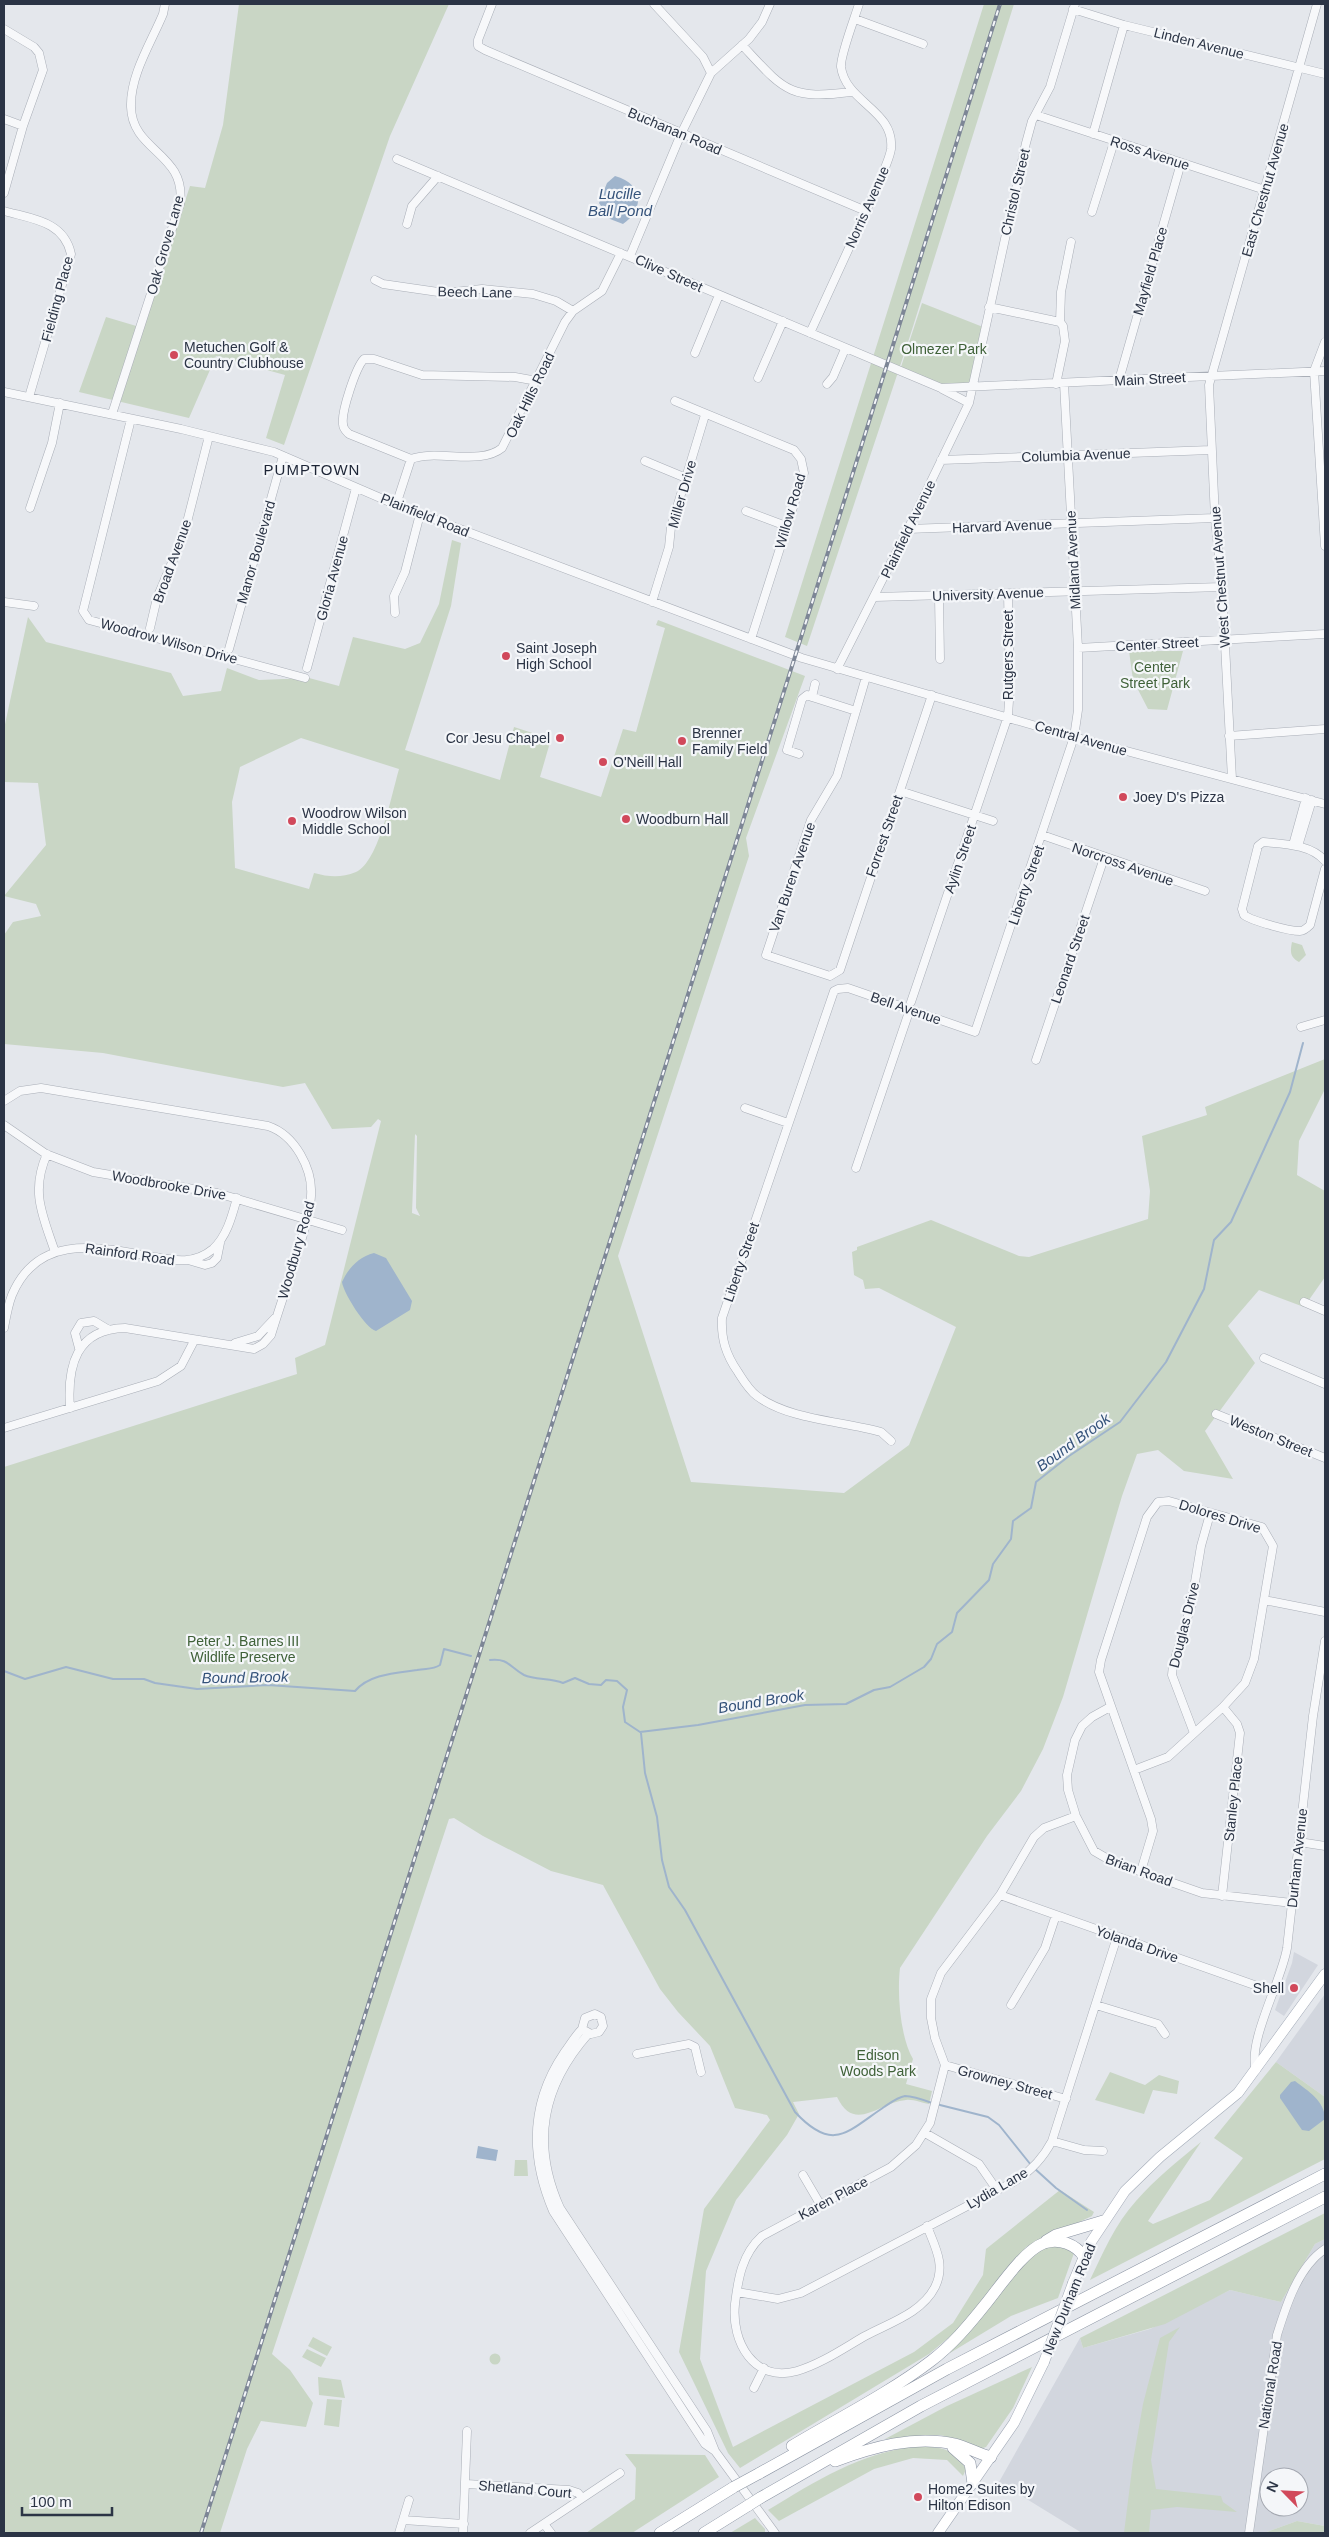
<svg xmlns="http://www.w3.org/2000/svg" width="1329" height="2537" font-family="Helvetica,sans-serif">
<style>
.built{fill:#d2d6de;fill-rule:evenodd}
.green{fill:#c9d6c5;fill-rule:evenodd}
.water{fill:#9fb4cc}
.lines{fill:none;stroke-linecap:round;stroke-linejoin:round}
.stream{stroke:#9fb4cc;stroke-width:2}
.minor-casing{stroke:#a9aeb7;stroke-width:9}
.major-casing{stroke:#a3abb8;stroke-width:11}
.highway-casing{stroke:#8b94a3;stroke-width:12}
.minor{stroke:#f7f8fa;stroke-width:8}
.major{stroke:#fff;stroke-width:10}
.highway{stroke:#fff;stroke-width:11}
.rail-casing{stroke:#7d8696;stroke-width:4}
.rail{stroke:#f4f6f9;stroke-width:2;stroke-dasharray:5.5;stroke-linecap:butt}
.major-bridge-casing{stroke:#a3abb8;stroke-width:11;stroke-linecap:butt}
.highway-bridge-casing{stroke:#8b94a3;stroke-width:12;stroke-linecap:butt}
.major-bridge{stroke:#fff;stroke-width:10}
.highway-bridge{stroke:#fff;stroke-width:11}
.poi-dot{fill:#d1495b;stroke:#f4f6f9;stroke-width:2}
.labels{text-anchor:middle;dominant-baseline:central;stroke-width:4.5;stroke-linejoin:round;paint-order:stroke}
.street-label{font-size:14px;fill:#2b3445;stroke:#f4f6f9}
.poi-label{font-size:14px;fill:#2b3445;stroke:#f4f6f9;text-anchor:start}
.park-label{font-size:14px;fill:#3f6138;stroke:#f4f6f9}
.water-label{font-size:15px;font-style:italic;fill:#34527a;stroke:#f4f6f9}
.neighbourhood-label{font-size:15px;letter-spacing:1px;fill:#1d2536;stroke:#f4f6f9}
</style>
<rect width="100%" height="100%" fill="#e4e7ec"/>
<path class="built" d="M1294,1952L1318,1965L1284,2016L1275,2010L1292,1963Z
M1325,1994V2097L1276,2062Z
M1325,2239V2526L1297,2521L1264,2533H1082L999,2482L1080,2338L1083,2348L1150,2329L1230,2290L1281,2302L1315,2244ZM1269,2477H1299V2507H1269Z"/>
<path class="green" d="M239,4H449L390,136L284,445L266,438L285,375L216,356L189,418L79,392L106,317L143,328L190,186L205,188L223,125Z
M984,4H1014L910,336L807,646L785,637Z
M922,303L983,327L972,385L939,384L900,370Z
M452,540L461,543L451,606L405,750L500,780L514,727L551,739L540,777L601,797L623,729L636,732L665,628L656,625L658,620L805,676L746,838L749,856L618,1256L691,1482L844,1493L909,1445L956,1327L879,1288L865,1289L863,1280L854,1275L852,1252L857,1250V1247L931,1220L1019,1256L1029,1257L1148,1219L1150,1191L1142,1136L1207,1115L1205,1107L1325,1059V1089L1299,1141L1297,1175L1325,1191V1277L1304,1307L1259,1290L1228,1326L1255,1363L1205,1431L1233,1479L1184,1471L1158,1450L1137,1454L1122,1496L1063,1697L1043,1749L1021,1791L987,1836L900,1968C897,1993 900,2037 913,2059L906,2084L932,2091L929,2104C922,2103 913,2099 906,2100C879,2102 855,2134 837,2097L793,2102L799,2114L787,2135L736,2200L706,2271L700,2359L733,2447L914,2352L953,2323L983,2275L986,2249L1060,2190L1094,2212L1092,2216L1026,2247L965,2324L929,2354L740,2468L728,2453L679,2352L704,2209L770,2120L767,2115L735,2108L710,2046L678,2012L660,1989L603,1885L551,1871L483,1836L454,1818L449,1819L272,2354L290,2370L313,2403L306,2427L261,2421L247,2449L220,2533H4V1467L297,1374L295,1358L325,1345L381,1121L378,1119L371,1127L332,1129L305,1083L283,1087L103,1053L4,1044V935L13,922L41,916L36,904L4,896L46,845L38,783L4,782V729L28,617L46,642L171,673L183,696L221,691L227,668L259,680L309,678L339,686L353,637L405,649L420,643L439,604ZM301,738L399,769C392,793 379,862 356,872C341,878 329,877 314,873L309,889L235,868L232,802L240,767ZM415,1134L417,1136L416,1208L420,1216L412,1213Z
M1129,651H1183L1167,710L1148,709L1133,680Z
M1292,942L1302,945L1306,955L1299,962C1290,957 1290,952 1292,942Z
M1276,2062L1325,2097V2159L1090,2280C1103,2253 1115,2224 1136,2201C1155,2179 1179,2160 1201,2142L1148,2221L1153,2224L1210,2200L1243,2158L1214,2138Z
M1110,2072L1145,2085L1159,2075L1179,2081L1177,2094L1153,2090L1144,2114L1095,2100Z
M515,2160H527L528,2176H514Z
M1325,2213V2239L1315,2244L1281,2302L1230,2290L1165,2324L1083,2348L1080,2338Z
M1047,2246L1064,2247L1074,2253L1058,2298L1011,2316L950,2353L949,2351L1028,2258Z
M1180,2327L1169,2342L1151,2460L1156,2489L1221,2496L1223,2502L1237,2512L1177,2507L1151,2510L1149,2533H1124L1133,2461L1143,2404L1160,2338Z
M313,2337L332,2347L327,2356L308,2346Z
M307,2349L326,2358L321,2367L302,2357Z
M489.5 2359a5.5 5.5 0 1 1 11 0a5.5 5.5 0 1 1-11 0Z
M1032,2367L1013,2408L986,2447L980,2449L960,2440L940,2435L885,2439L947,2406Z
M318,2377L341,2380L345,2398L319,2395Z
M327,2399L342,2400L339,2427L324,2425Z
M918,2446C942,2448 953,2447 966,2469L963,2476L947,2460L913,2458L874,2469L779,2521L768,2510C818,2480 859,2453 918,2446Z
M625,2454L705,2455L719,2477L632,2533H586L635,2499L636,2468Z
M755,2518L765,2529V2533H730Z
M1297,2521L1325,2526V2533H1264Z"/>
<path class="water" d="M615,176C642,183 646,208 623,224L610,219L599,203L607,183Z
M374,1253L386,1258L412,1301L410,1310L376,1331C365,1328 343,1292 342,1282C348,1269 358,1257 374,1253Z
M1295,2081C1308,2091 1325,2101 1325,2119L1309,2131L1302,2130L1280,2098V2095L1291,2082Z
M478,2146L498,2150L496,2161L476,2158Z"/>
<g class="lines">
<path class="stream" d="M490,1660C509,1658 509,1667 524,1675C535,1680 551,1678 563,1683L575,1678L589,1684L601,1685L606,1680L617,1681L627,1690L623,1707L625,1722L640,1732L698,1725L805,1705L846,1704L874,1690L890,1687L924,1667L931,1659L937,1644L952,1632L957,1613L989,1580L993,1564L1011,1539L1013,1521L1031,1508L1036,1482L1069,1456L1120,1422L1166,1362L1204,1289L1214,1240L1231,1222L1290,1092L1303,1043
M4,1671L25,1679L66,1667L113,1679H144L155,1683L197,1689L268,1685L355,1691C369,1674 396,1673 417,1670C427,1668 432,1670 440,1665L444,1649L471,1656
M641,1733L645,1773L657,1817L662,1860L669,1887L685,1910L795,2112C833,2153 847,2132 884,2107C890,2103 898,2097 905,2096C913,2096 924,2100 932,2103
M936,2104L988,2117L999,2125L1031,2165
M1034,2168L1056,2188L1087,2210"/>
<defs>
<path id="minor" d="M492,4L478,40V46L485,50L866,211
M654,4L703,57L711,73
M1073,9L1124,25L1325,74
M855,19L923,44
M4,29L34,47L39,53L43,70L23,126L4,193
M742,45C784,90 788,100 851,92
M1036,115L1265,190
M4,119L23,126
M1093,134L1124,25
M397,159L941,388L1325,371
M4,211C32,219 64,221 71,254L29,397
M1092,212L1114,142
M407,224L412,206L438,176
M630,256L681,134L711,73L749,39L762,22L770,4
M375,280L383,284L445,293L482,289L533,294L556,301L573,311
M989,307L1060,322
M810,333L883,174C885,166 890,157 891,149C895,110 846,103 841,67C840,56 855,17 859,4
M1325,342L1314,371L1325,546
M695,353L719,295
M758,378L783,321
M1119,380L1181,163
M827,384L833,377L845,349
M1056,384L1065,341L1063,326L1060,322L1061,292L1071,242
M942,389L969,403
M4,392L181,429L274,452L399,506L802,658L1074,737L1325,804
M675,401L794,450L801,459L804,473L751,639
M112,414L180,204C187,153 132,152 131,107C130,75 151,43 163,14L165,4
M131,419L83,611L89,620L305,678
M411,459L349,434C346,431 343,429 343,424C341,412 356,367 364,359H374L422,375L515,377L537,381
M941,460L1211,450
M645,461L686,478
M396,505L411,459C437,449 480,466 502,448L565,322L573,311L602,291L621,253
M30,508L52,443L60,403
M746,511L786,526
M908,529L1215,518
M939,596L940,659
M875,597L1222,587
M4,602L34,606
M652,602L669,547L671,527L705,415
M395,613L394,596L405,572L420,514
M150,628L157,598L184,534L209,436
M1078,648L1325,634
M229,649L283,456
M307,668L356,488
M837,669L908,529L969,403L1026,143L1032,121L1050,87L1075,4
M866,677L837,776L811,820L766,955L830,976L840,970L932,695
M815,684L812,697L856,711
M1229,736L1325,729
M799,754L787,750L802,699L807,695L812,697
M1232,779L1222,587L1215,518L1209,385L1317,4
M900,791L993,821
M1042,835L1205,891
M1293,845L1306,798
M1298,846L1312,800
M1325,861C1311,844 1283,844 1263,842L1258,846L1242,909L1244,915C1252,921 1289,931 1300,931C1304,931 1307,928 1310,925L1325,869
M911,1002L1008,716L1010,685L1008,594
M1301,1027L1325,1020
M1036,1060L1104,858
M4,1101L20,1091L41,1088L268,1126C295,1135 313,1169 311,1196C310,1214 304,1231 299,1248C290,1277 280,1306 271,1335L263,1344L254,1349L125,1328C76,1329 67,1366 70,1408
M745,1108L788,1123
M4,1125L46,1154L93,1172L217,1193L342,1230
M47,1154C30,1192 43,1216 55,1252
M856,1168L910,1009
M188,1260L205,1265L212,1263L217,1258L220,1243
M1304,1302L1325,1311
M4,1328C6,1317 8,1305 12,1295C39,1231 102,1248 155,1257C176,1261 195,1264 213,1249C227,1236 232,1216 237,1198
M235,1343L258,1336L275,1318
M79,1348L75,1333L81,1323L94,1321L109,1330
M1264,1358L1325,1384
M1216,1414L1325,1458
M4,1428L158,1381L181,1366L194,1341
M891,1441L881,1432C843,1421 789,1420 757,1396C749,1390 743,1380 738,1372C726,1355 721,1339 722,1318L834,991L838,989L848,988L975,1032L1074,737L1078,710V648L1064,383
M1264,1600L1325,1612
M1110,1707L1092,1717L1082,1726L1075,1740L1067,1775L1068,1790L1076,1816L1094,1851L1113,1862L1202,1893L1292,1903
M1194,1733L1172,1675L1173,1665L1191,1606L1201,1546L1210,1514
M1134,1770L1168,1757L1223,1707L1245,1683L1254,1659L1273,1546L1262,1527L1169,1501L1158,1502L1147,1517L1101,1660L1099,1672L1151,1819L1153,1831L1141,1871
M1299,1842L1325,1846
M1000,1895L1274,1992
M1222,1896L1240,1733L1237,1724L1223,1707
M1011,2005L1045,1948L1056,1915
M1096,2005L1158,2024L1165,2034
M595,2014L601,2017L603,2026L599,2032L591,2034L582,2029L585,2018Z
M582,2029C575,2036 570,2045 564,2053C530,2103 530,2157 553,2211L705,2444L715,2451
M589,2033C542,2086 531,2143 560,2208L707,2431L715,2451L775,2533
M637,2054L689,2044L695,2047L701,2072
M945,2065L1066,2099
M1256,2070C1247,2042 1282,1980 1287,1948L1313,1716L1325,1641
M925,2133L979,2164L997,2190
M1052,2141L1084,2150L1103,2151
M803,2175L820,2204
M927,2226C935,2247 946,2265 935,2287C922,2313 889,2323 865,2336C844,2348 821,2364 797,2371C754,2383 731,2342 735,2304C738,2279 742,2254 762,2236L891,2167L916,2145L930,2123L945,2065L935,2038L931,2018V1999L941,1973L1000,1895L1034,1837L1044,1828L1076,1816
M737,2292L778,2299L801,2293L1015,2181C1031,2171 1043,2158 1052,2141L1117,1937
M754,2388L764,2368
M466,2484L569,2490L578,2493L582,2498
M403,2520L464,2524
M544,2524L551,2533
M399,2533L409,2500
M463,2533L467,2431
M530,2533L620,2473
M1249,2533L1277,2335C1286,2306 1298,2267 1325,2249"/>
<path id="major" d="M1073,2283L1089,2245L1125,2191L1160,2157L1238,2093L1325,1974
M938,2533L1014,2423L1044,2362"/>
<path id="highway" d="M1046,2241L1056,2235L1103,2221
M792,2446C837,2419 889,2393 931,2361C952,2345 968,2326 984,2306C999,2288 1023,2251 1044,2243C1059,2238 1076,2244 1084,2257
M953,2448L970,2463L973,2483
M835,2461C873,2447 914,2435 955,2444C967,2447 979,2454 991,2457
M758,2474L947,2369L1325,2174
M760,2498L921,2406L1325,2197
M660,2533L734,2487
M704,2533L749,2505"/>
</defs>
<use href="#minor" class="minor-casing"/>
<use href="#major" class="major-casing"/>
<use href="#highway" class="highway-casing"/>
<use href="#minor" class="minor"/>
<use href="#major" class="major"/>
<use href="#highway" class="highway"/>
<defs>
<path id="rail" d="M201,2533L836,527L1000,4"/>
</defs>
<use href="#rail" class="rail-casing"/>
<use href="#rail" class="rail"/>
<defs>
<path id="major-bridge" d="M1044,2362L1073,2283"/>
<path id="highway-bridge" d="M734,2487L758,2474
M749,2505L760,2498"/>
</defs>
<use href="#major-bridge" class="major-bridge-casing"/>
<use href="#highway-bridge" class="highway-bridge-casing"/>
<use href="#major-bridge" class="major-bridge"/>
<use href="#highway-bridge" class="highway-bridge"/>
</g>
<g class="poi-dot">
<circle cx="174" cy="355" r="5"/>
<circle cx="506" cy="656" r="5"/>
<circle cx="560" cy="738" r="5"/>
<circle cx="682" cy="741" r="5"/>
<circle cx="603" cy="762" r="5"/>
<circle cx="1123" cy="797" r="5"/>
<circle cx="626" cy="819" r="5"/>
<circle cx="292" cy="821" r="5"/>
<circle cx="1294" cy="1988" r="5"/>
<circle cx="918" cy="2497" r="5"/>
</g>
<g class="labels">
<g class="street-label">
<text transform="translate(1199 43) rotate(14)">Linden Avenue</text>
<text transform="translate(675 131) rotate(23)">Buchanan Road</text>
<text transform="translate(1150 153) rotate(18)">Ross Avenue</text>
<text transform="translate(1265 190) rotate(-74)">East Chestnut Avenue</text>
<text transform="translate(1015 192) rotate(-77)">Christol Street</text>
<text transform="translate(867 207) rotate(-66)">Norris Avenue</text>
<text transform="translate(165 245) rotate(-74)">Oak Grove Lane</text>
<text transform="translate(1150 271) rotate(-74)">Mayfield Place</text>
<text transform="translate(669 273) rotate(24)">Clive Street</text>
<text transform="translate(475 292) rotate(1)">Beech Lane</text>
<text transform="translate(57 299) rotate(-75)">Fielding Place</text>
<text transform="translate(1150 379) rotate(-3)">Main Street</text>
<text transform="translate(530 395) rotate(-64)">Oak Hills Road</text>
<text transform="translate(1076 455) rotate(-2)">Columbia Avenue</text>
<text transform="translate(682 494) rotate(-74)">Miller Drive</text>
<text transform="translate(790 511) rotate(-74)">Willow Road</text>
<text transform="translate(425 515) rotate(22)">Plainfield Road</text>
<text transform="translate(1002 526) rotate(-2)">Harvard Avenue</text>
<text transform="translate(908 529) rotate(-64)">Plainfield Avenue</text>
<text transform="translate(256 552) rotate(-74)">Manor Boulevard</text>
<text transform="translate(1073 560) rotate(-93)">Midland Avenue</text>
<text transform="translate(172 561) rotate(-70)">Broad Avenue</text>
<text transform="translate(1220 577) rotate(-94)">West Chestnut Avenue</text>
<text transform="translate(332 578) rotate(-75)">Gloria Avenue</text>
<text transform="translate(988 594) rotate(-2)">University Avenue</text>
<text transform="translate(169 641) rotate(15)">Woodrow Wilson Drive</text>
<text transform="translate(1157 644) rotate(-3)">Center Street</text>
<text transform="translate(1008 655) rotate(-90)">Rutgers Street</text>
<text transform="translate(1081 738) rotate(16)">Central Avenue</text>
<text transform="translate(884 836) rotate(-71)">Forrest Street</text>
<text transform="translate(960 859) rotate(-71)">Aylin Street</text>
<text transform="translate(1123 864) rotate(19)">Norcross Avenue</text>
<text transform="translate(792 877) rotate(-71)">Van Buren Avenue</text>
<text transform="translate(1026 885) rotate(-71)">Liberty Street</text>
<text transform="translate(1070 959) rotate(-71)">Leonard Street</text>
<text transform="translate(906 1008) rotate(19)">Bell Avenue</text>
<text transform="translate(169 1185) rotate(10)">Woodbrooke Drive</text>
<text transform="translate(296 1250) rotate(-74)">Woodbury Road</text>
<text transform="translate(130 1254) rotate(8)">Rainford Road</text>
<text transform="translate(741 1262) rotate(-71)">Liberty Street</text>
<text transform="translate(1271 1436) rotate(22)">Weston Street</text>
<text transform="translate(1220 1516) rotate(17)">Dolores Drive</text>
<text transform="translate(1184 1625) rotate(-76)">Douglas Drive</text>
<text transform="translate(1233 1799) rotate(-84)">Stanley Place</text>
<text transform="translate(1297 1858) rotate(-84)">Durham Avenue</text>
<text transform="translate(1139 1870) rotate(20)">Brian Road</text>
<text transform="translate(1137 1944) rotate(19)">Yolanda Drive</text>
<text transform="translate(1005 2082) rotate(15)">Growney Street</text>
<text transform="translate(997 2188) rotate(-30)">Lydia Lane</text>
<text transform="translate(833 2198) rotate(-28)">Karen Place</text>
<text transform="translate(1069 2299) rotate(-68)">New Durham Road</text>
<text transform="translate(1270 2385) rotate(-81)">National Road</text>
<text transform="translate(525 2489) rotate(5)">Shetland Court</text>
</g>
<g class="poi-label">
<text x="184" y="347">Metuchen Golf &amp;<tspan x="184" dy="16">Country Clubhouse</tspan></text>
<text x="516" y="648">Saint Joseph<tspan x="516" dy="16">High School</tspan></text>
<text x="692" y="733">Brenner<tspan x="692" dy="16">Family Field</tspan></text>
<text x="550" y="738" text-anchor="end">Cor Jesu Chapel</text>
<text x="613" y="762">O'Neill Hall</text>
<text x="1133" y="797">Joey D's Pizza</text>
<text x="302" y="813">Woodrow Wilson<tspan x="302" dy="16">Middle School</tspan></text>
<text x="636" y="819">Woodburn Hall</text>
<text x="1284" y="1988" text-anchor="end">Shell</text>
<text x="928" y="2489">Home2 Suites by<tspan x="928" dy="16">Hilton Edison</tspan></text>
</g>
<g class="park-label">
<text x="944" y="349">Olmezer Park</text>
<text x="1155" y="667">Center<tspan x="1155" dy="16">Street Park</tspan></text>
<text x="243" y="1641">Peter J. Barnes III<tspan x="243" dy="16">Wildlife Preserve</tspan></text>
<text x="878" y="2055">Edison<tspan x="878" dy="16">Woods Park</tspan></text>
</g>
<g class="water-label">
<text x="620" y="193">Lucille<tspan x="620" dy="17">Ball Pond</tspan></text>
<text transform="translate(1073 1442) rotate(-36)">Bound Brook</text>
<text transform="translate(245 1677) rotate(-1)">Bound Brook</text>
<text transform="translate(761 1701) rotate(-9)">Bound Brook</text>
</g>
<g class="neighbourhood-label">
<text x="312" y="469">PUMPTOWN</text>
</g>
</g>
<rect width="1329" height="2537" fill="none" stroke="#2b3445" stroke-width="10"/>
<g transform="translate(1284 2492) rotate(294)"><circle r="24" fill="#f4f6f9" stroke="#a4a8b1"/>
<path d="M0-4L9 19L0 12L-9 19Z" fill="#d1495b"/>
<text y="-8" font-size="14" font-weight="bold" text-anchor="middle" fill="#2b3445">N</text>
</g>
<path d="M22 2507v8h90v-8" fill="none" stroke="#2b3445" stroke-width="2.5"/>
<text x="30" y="2507" font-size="15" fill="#2b3445" stroke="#f4f6f9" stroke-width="4" paint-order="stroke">100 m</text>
</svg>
